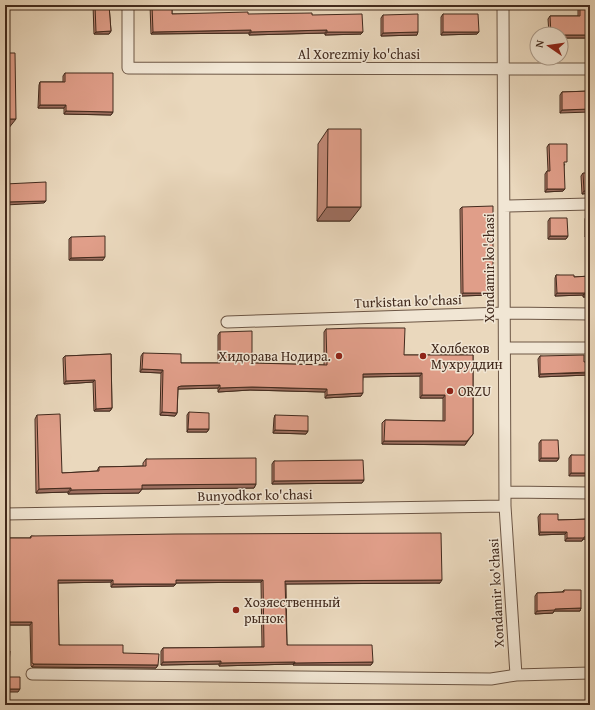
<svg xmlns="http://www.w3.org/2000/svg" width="595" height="710" font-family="'Gentium Book Plus',serif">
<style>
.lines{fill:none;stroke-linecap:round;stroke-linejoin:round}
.minor-casing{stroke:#6c5645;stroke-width:13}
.minor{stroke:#f1e6d4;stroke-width:11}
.wall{fill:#c18876;stroke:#422a1d}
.shaded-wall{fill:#9d6f60;stroke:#422a1d}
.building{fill:#e09e89;stroke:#422a1d}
.poi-dot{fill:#8f2418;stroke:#f1e6d4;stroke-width:1.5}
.labels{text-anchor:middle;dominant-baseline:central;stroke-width:3;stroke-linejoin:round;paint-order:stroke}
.street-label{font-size:14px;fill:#422a1d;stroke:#f1e6d4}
.poi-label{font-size:14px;fill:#422a1d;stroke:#f1e6d4;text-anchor:start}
</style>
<rect width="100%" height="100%" fill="#ead8bd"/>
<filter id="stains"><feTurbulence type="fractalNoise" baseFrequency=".005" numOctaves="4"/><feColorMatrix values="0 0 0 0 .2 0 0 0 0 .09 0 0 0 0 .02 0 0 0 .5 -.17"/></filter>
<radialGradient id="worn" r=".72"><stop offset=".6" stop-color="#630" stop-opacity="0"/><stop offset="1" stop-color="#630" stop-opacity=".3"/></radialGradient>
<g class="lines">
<defs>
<path id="minor" d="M128,5V68L590,69
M503,5L505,506L516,675
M504,206L590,204
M227,322L505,313L590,314
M505,348H590
M506,492L590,493
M5,514L505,506
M32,674L491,679L516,675L590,673"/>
</defs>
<use href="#minor" class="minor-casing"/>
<use href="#minor" class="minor"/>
</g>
<path class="wall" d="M93,5H109L111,31L109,34H94Z
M150,5H172V14L312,15L361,34L325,35V33L249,35V33L151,34Z
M578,5H590V38H561V34H549L548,19L550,16H578Z
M443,14L479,32L477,34L441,35V17Z
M383,15L417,35L381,36V18Z
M65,73L113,112L111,115L64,114V108H38L39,85L40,82H63V76Z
M590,91L560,113V95L562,92Z
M328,129L350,221H317L318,144Z
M549,144L565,165H564L563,191L545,192V174L547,171H548L547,147Z
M583,173L590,193L582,194L581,176Z
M462,207L493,293L491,295L461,296L460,209Z
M586,216L590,237H585V219Z
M550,218L568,236L566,239H548V221Z
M71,237L103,260H69V239Z
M556,275L574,277L590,276V297H583V295L555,296V278Z
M326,329L404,355H473V434L465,445L382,444V423L385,420L443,421V398H420V376L363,377L361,396L342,397L325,398V392L250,390L218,392V388L178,389L177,413L175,416L160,415L161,373L140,372L141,356L143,353L181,363H218V335L220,332L252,363L324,365V332Z
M111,354L112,408L110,411H94L93,382L64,384L63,358L65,356Z
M540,356L584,362H590V382H588V375L539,377L538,359Z
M189,412L209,429L207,432H187V415Z
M37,415L62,473L97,471L99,467L143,466V463L146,459L256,484L254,488L142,489L139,493L68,494V492L36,493L35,419Z
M275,415L308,431L306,434L273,433L274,418Z
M541,440L559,458L557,461H539V443Z
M571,455L588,458L569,476V458Z
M274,461L364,480L362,483L272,484V464Z
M540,514L558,520L590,519V539H583L582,541H565V534L539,535L538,517Z
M31,536L440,583L286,584L287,645L373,662L371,665H293V664L219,666V664L161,665V651L163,648L262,647L261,582L176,583L174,586L111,587V582L58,583L59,645L123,653L158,665L156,668L32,667L31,666L30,625H5V538H30Z
M564,590L581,608L580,611H554L553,613L535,614V596L537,593L562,592Z"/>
<path class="shaded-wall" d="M251,30L249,33L151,34L153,32Z
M327,30L325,33L249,35L251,32Z
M111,31L109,34H94L96,32Z
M327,32H363L361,34L325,35Z
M418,32L417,35L381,36L383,33Z
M443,32H479L477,34L441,35Z
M561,35H590V38H561Z
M40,105H66L64,108H38Z
M590,109V112L560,113L562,110Z
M66,111L113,112L111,115L64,114Z
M5,119H16L8,129H5Z
M547,189H565L563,191L545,192Z
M584,191H590V193L582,194Z
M46,201L44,203L5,205V202Z
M327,207H361L350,221H317Z
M587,234H590V237H585Z
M550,236H568L566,239H548Z
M105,257L103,260H69L71,258Z
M463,293H493L491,295L461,296Z
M557,293H585L583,295L555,296Z
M585,294H590V297H583Z
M142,369L163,370L161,373L140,372Z
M422,373L420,376L360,377L363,374Z
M590,373L588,375L539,377L540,374Z
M95,380L93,382L64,384L66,381Z
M220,385L218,388L178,389L176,390L178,387L181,386Z
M252,387L327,389L325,392L250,390L218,392L220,388Z
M363,393L361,396L325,398L327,395Z
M422,395H445L443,398H420Z
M112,408L110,411H94L96,409Z
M162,412L177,413L175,416L160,415Z
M188,429H209L207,432H187Z
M275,430L308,431L306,434L273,433Z
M384,441H467L465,445L382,444Z
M541,458H559L557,461H539Z
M571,473H590V476H569Z
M364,480L362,483L272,484L274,481Z
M256,484L254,488L142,489L139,493L68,494L71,490L142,485Z
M71,488L68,492L36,493L39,489Z
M540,532H567L565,534L539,535Z
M590,536V539H583L582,541H565L567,538Z
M58,580H113L111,582L56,583Z
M176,580H263L261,582L174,583Z
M442,580L440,583L284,584L285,581Z
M113,584H176L174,586L111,587Z
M581,608L580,611H554L553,613L535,614L537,611L555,609Z
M5,622H32L30,625H5Z
M221,661L219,664L161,665L163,662Z
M295,662L293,664L219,666L221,663Z
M373,662L371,665H293L295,663Z
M34,664L158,665L156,668L32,667Z
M5,689H20L18,692H5Z"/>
<path class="building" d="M95,5H109L111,31L96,32Z
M152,5H172V14L248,12V14L312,13V15L362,14L363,32H327V30L251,32V30L153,32Z
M580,5H590V35H561V34H551L550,16H580Z
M418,14V32L383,33V15Z
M443,14H478L479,32H443Z
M5,53H15L16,119H5Z
M65,73H113V112L66,111V105H40V82H65Z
M590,91V109L562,110V92Z
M328,129H361V207H327Z
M549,144H567V162H564L565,189H547V171H550Z
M583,173H590V191H584Z
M46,182V201L5,202V184Z
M493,206V293H463L462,207Z
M586,216H590V234H587Z
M550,218H567L568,236H550Z
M105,236V257L71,258V237Z
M556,275H574V277L590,276V294H585V293H557Z
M359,328H405L404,355H473V434L467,441H384L385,420L445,421V395H422V373L363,374V393L344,394L327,395V389L252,387L220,388V385L181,386L178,387L177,413L162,412L163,370L142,369L143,353L181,354V363H220V332L252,331V363L327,365L326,329Z
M111,354L112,408L96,409L95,380L66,381L65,356Z
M584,355V362H590V372L540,374V356Z
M189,412L209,413V429H188Z
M60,414L62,473L99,471V467L146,466V459L256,458V484L142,485V489L71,490V488L39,489L37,415Z
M275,415L308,416V431L275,430Z
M541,440H558L559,458H541Z
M571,455H588V458H590V473H571Z
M363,460L364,480L274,481V461Z
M540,514H558V520L590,519V536L584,537V538H567V532H540Z
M441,533L442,580L285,581L287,645H372L373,662L295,663V662L221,663V661L163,662V648L264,647L263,580H176V584H113V580H58L59,645H123V653L159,654L158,665L34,664L32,663V622H5V538H31V536L175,534Z
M564,590H581V608L555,609V610L537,611V593L564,592Z
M5,651H10L8,677H20V689H5Z"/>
<g class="poi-dot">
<circle cx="339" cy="356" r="4"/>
<circle cx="423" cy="356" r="4"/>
<circle cx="450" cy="391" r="4"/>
<circle cx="236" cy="610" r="4"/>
</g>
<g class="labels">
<g class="street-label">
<text x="359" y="54">Al Xorezmiy ko'chasi</text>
<text transform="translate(489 268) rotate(-90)">Xondamir ko'chasi</text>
<text transform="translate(408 301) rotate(-2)">Turkistan ko'chasi</text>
<text transform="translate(255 495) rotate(-1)">Bunyodkor ko'chasi</text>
<text transform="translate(496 593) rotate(-93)">Xondamir ko'chasi</text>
</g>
<g class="poi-label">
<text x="431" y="348">Холбеков<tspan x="431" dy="16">Мухруддин</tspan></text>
<text x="331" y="356" text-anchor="end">Хидорава Нодира.</text>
<text x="458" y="391">ORZU</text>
<text x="244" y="602">Хозяественный<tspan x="244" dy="16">рынок</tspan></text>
</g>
</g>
<rect width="595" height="710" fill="none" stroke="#ead8bd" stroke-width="20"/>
<rect x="6" y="6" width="583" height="698" fill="none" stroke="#422a1d" stroke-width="2"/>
<rect x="10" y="10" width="575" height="690" fill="none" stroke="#422a1d"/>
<g transform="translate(549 46) rotate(283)"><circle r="19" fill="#f1e6d4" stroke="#ab9b8b"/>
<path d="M0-3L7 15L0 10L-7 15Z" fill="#8f2418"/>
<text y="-6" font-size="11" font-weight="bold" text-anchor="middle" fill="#422a1d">N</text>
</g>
<rect width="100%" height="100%" filter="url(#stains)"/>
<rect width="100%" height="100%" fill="url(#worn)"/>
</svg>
